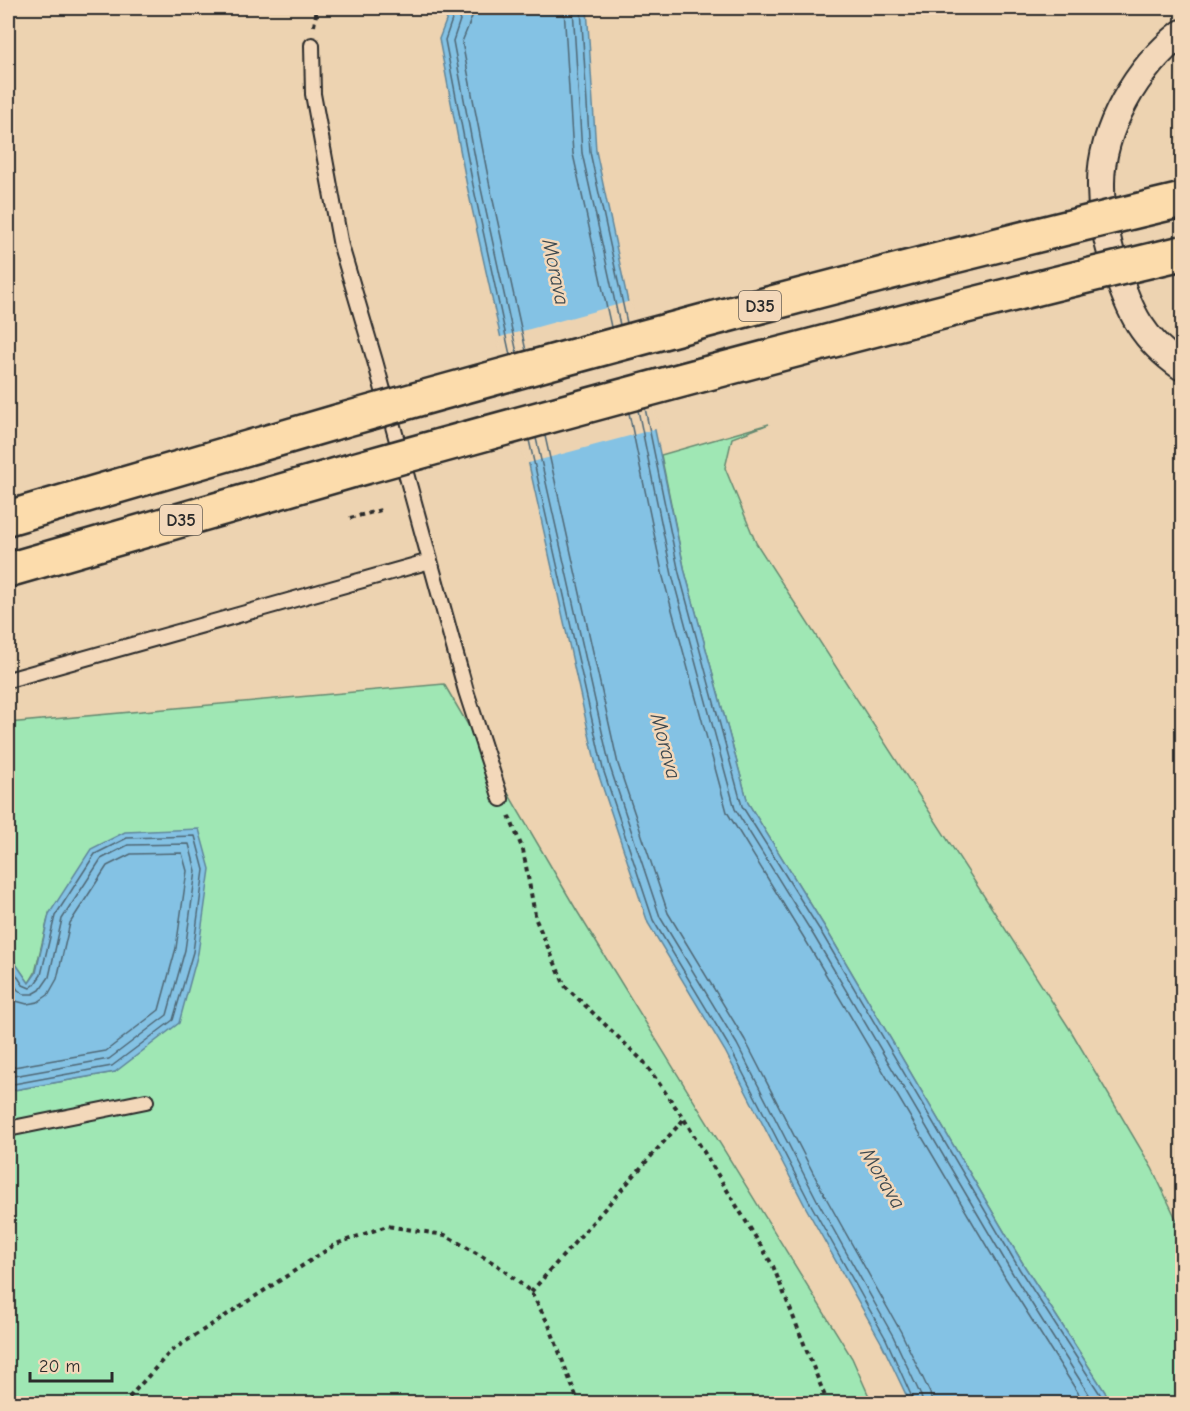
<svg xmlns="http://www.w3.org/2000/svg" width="1190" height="1411" font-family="'Comic Neue',sans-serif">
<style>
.green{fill:#9fe7b4;stroke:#658970;stroke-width:1.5}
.water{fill:#84c2e4;stroke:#60869a;stroke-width:1.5}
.pier{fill:#edd3b1}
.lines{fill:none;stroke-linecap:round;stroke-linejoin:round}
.shore{stroke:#4f6775;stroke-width:1.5}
.service-casing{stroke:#2b2b2b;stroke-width:18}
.minor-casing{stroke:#2b2b2b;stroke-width:30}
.motorway-casing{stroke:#2b2b2b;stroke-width:38}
.path{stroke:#2b2b2b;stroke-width:4;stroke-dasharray:4.5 4.5;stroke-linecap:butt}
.service{stroke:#f3d8ba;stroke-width:14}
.minor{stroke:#f3d8ba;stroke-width:26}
.motorway{stroke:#fcdcac;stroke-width:33}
.motorway-bridge-casing{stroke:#2b2b2b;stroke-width:38;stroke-linecap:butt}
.motorway-bridge{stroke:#fcdcac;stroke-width:33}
.labels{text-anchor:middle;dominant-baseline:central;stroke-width:5;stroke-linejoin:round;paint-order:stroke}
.shield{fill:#f3d8ba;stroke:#675f56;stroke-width:1.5}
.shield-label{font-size:18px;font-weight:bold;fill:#2b2b2b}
.water-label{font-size:21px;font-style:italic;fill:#3d4950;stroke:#f3d8ba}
</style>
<rect width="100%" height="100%" fill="#edd3b1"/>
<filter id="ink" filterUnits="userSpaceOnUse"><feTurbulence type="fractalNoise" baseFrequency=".0167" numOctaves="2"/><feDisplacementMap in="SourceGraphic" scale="12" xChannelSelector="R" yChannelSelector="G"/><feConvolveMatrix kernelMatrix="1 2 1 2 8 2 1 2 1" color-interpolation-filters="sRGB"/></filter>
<g filter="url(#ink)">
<path class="green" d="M769,424L732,438L725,468L756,543L1071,1031L1152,1168L1178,1223L1182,1278V1403H1109L1105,1392L1025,1267L826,929L748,803L685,572L661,455Z
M444,684L577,911L852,1358L872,1403L8,1404V1091L115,1072L49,914L35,973L29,983L11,957L8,926V723Z"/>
<path class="water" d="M451,8H587L596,151L685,572L748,803L826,929L1025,1267L1105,1392L1109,1403H910L881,1342L805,1206L725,1051L648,923L597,770L467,186L439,39Z
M199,829L210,869L198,953L179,1023L115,1072L8,1091V926L11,957L29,983L36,973L49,914L91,849L125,832Z"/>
<path class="pier" d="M631,301L659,428L525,464L497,338Z"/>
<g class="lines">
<path class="shore" d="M456,8L445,40L473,185L510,355
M464,8L453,41L480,184L517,353
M473,8L472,17L462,42L489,182L526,351
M564,8L573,154L611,327
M573,8L582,153L620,325
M581,8L590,152L627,323
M645,408L679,573L742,806L821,932L1020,1270L1100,1394L1103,1404
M638,410L672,575L735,809L814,936L1013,1274L1095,1404
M629,413L663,577L727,812L806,941L1006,1279L1085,1404
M545,436L618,764L668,913L745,1040L825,1196L901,1332L930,1393L932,1404
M536,438L610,767L660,917L737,1044L817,1200L893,1336L921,1396L923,1404
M529,440L603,769L653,920L730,1048L810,1203L886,1339L915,1404
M8,962L23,985L30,988L34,985L41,975L55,916L95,854L127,838L195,836L204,870L193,952L173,1020L112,1066L8,1085
M8,976L18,990L24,994H33L40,990L49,977L62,919L101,859L128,845L189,844L196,871L185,950L167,1015L109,1059L8,1077
M8,992L16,1001L27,1004L38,1002L48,995L57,979L70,923L107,866L131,854L182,853L187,871L176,948L159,1010L106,1051L8,1068"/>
<defs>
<path id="service" d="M312,45L313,94L341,246L375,361L466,691L501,799
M8,680L430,561
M8,1129L146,1101"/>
<path id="minor" d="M1182,33C1138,67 1100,129 1101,186C1101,213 1107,242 1115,267C1130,313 1142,339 1182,367"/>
<path id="motorway" d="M8,518L340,421
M8,570L354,470"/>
</defs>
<use href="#service" class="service-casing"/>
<use href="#minor" class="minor-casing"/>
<use href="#motorway" class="motorway-casing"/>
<path class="path" d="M314,26L317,8
M350,518L381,510
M509,816L523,850L536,920L565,986L644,1062L684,1119L773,1266L828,1404
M531,1292L684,1119
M123,1404L171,1351L336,1244L387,1226L445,1235L497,1265L531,1292L549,1325L579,1404"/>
<use href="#service" class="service"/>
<use href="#minor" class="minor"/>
<use href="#motorway" class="motorway"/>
<defs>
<path id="motorway-bridge" d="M340,421C620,342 900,267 1182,200
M354,470C629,393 904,319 1182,253"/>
</defs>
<use href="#motorway-bridge" class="motorway-bridge-casing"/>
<use href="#motorway-bridge" class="motorway-bridge"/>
</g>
</g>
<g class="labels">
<g class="shield">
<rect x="739" y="291" width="42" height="30" rx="4.5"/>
<rect x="160" y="505" width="42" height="30" rx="4.5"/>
</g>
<g class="shield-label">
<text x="760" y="306">D35</text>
<text x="181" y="520">D35</text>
</g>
<g class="water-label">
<text transform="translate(556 272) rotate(78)">Morava</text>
<text transform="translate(666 746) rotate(75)">Morava</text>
<text transform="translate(883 1178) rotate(59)">Morava</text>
</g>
</g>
<rect width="1190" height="1411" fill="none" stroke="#f3d8ba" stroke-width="30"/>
<rect x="15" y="15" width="1160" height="1381" fill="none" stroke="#2b2b2b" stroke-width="2" filter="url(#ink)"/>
<path d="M30 1372v9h82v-9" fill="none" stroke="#2b2b2b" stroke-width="3"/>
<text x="39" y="1372" font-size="18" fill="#2b2b2b" stroke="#f3d8ba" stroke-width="4.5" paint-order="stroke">20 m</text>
</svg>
